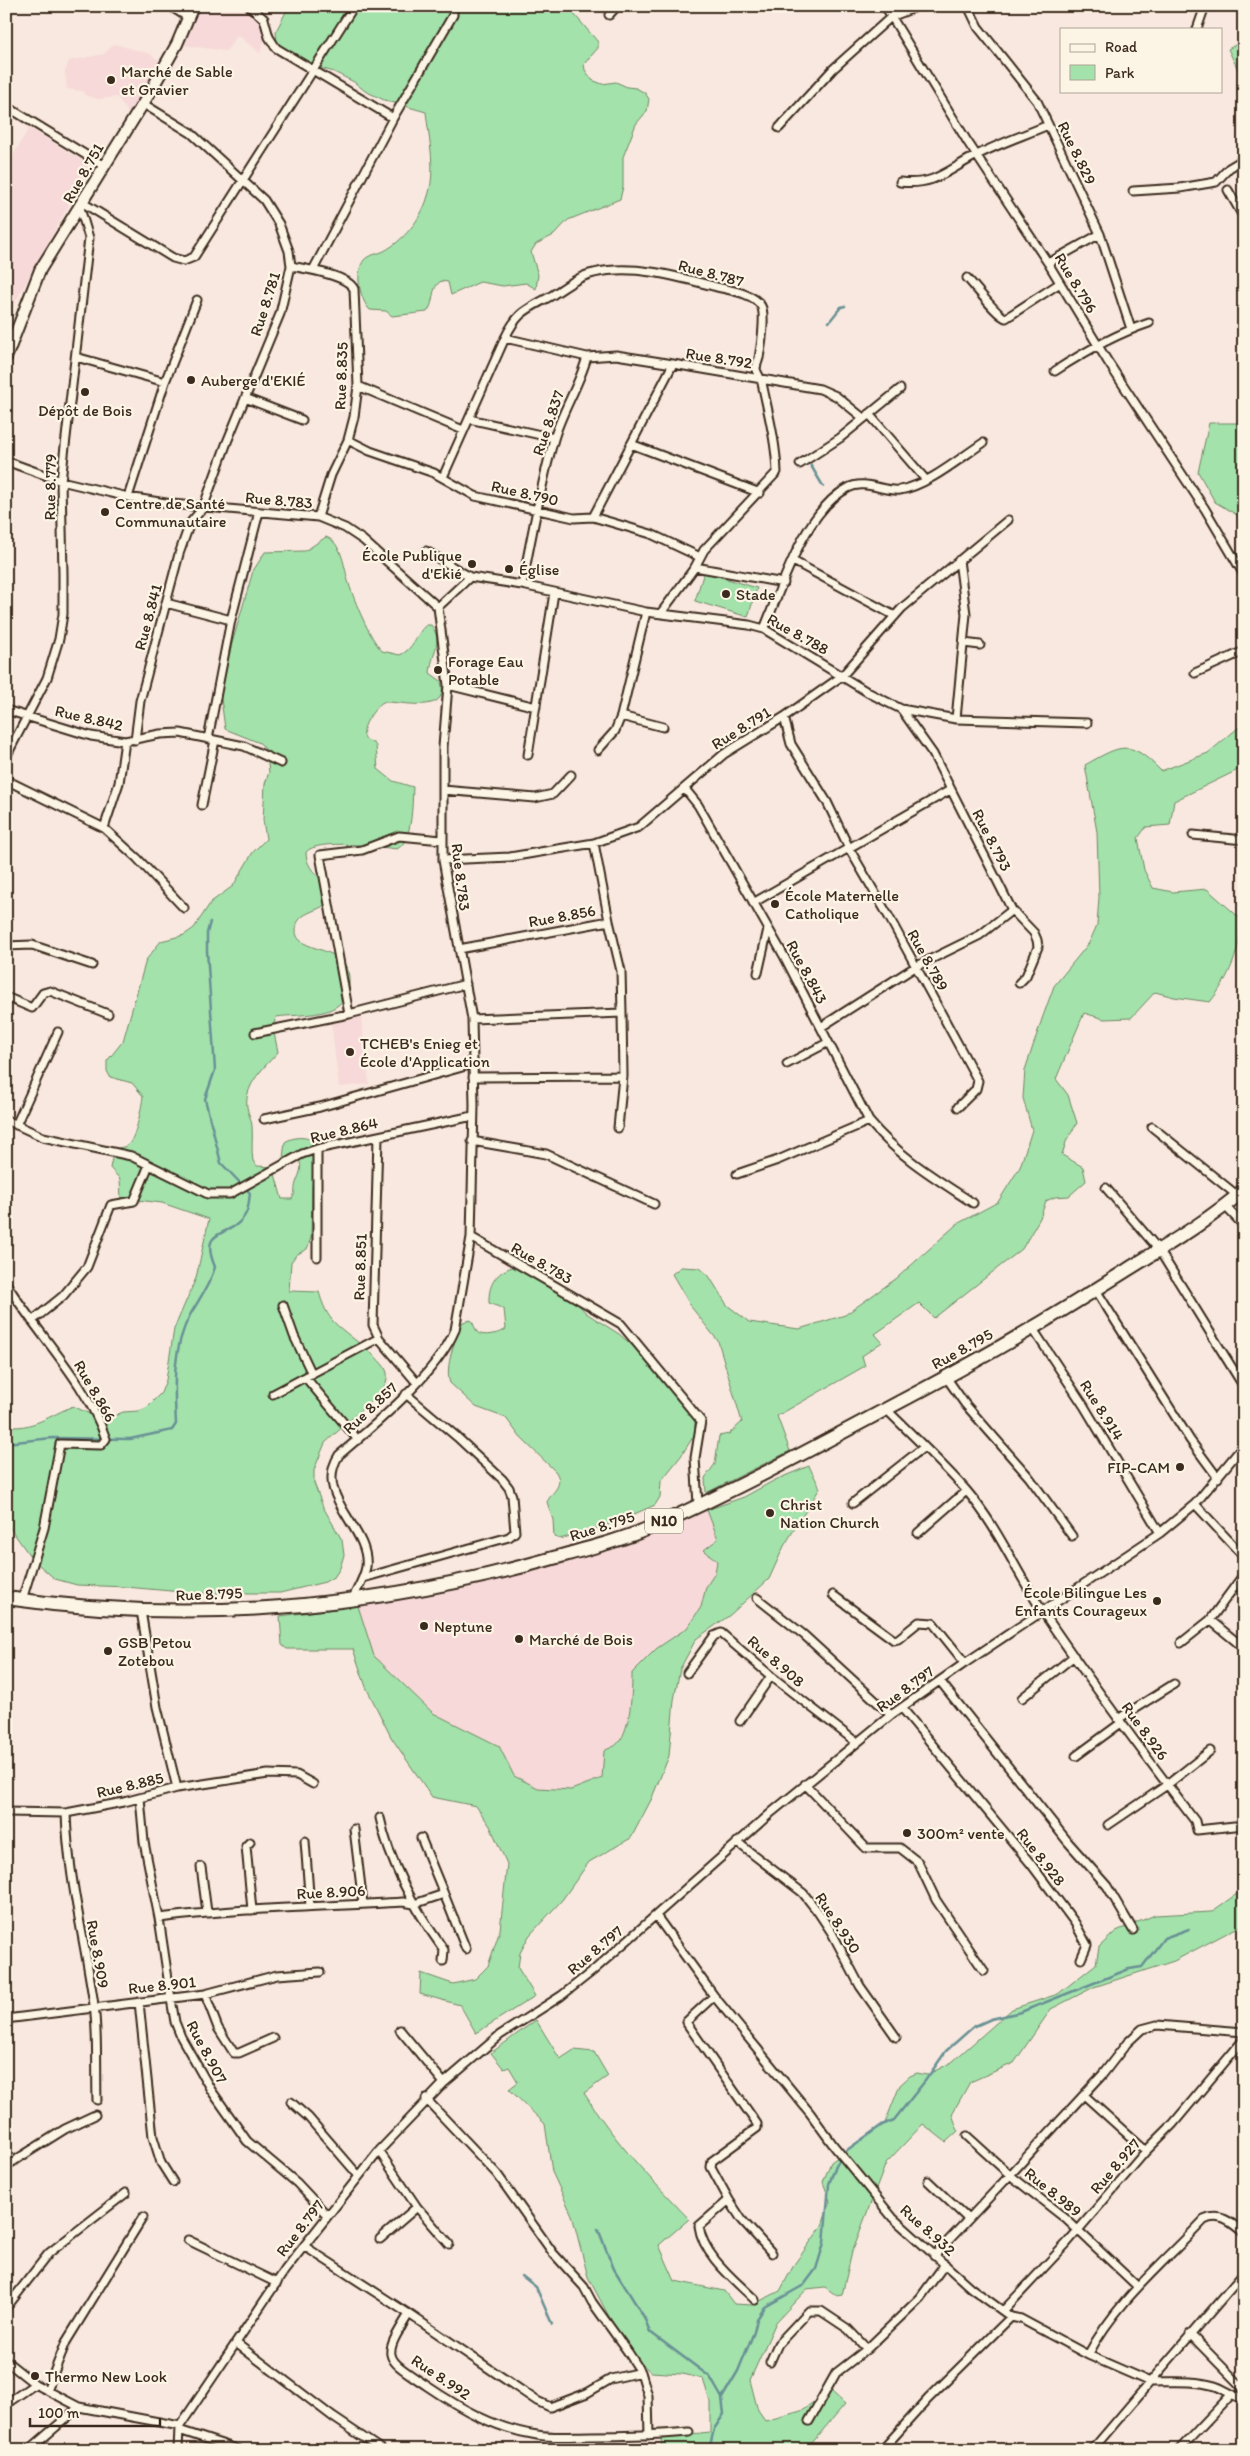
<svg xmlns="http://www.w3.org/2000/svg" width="1250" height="2456" font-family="Itim,sans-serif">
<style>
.built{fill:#f6d9d8}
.green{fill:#a3e2ab;stroke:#6f8664}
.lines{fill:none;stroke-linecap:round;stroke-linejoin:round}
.stream{stroke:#699195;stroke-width:2.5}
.minor-casing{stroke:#3b2a1e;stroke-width:11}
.secondary-casing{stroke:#3b2a1e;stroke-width:14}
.trunk-casing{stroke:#3b2a1e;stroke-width:16}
.minor{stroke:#fcf5e5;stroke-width:7}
.secondary{stroke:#fcf5e5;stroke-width:10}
.trunk{stroke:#fcf5e5;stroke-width:12}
.poi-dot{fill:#3b2a1e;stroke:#fcf5e5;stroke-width:2}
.labels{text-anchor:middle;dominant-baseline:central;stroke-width:4.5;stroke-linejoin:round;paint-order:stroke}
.shield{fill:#fcf5e5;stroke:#75675a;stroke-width:1}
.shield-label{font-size:15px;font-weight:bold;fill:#3b2a1e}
.poi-label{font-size:16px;fill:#3b2a1e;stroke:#fcf5e5;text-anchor:start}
.street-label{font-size:16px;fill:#3b2a1e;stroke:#fcf5e5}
</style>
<rect width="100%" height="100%" fill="#f9e8df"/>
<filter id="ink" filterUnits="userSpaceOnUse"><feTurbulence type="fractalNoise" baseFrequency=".02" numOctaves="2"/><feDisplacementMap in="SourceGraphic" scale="10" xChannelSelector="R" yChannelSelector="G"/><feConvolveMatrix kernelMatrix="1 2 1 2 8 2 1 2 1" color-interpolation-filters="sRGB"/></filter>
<g filter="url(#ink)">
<path class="built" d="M193,6H267L268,28L260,53L238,35L226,51L177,44Z
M114,44L150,54L165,65L132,118L117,97L98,99L85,95L83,91L67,89L65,72L69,61L104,54Z
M29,128L88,164L86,174L8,315H6V168Z
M364,1014V1016L361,1017L369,1084L339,1087L331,1021Z
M702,1500L711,1518L718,1539L715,1573L706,1587L701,1607L687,1628L656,1649L632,1673V1692L626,1728L617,1744L604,1751L602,1779L571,1790L538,1788L514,1776L499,1746L433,1713L377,1660L371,1650L358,1606L423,1585L604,1543Z"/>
<path class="green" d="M289,6H567L598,42V48L584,64L585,70L592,80L602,84L616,82L627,87L636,88L645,93L649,99L647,111L636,124L623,157V187L620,199L568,220L554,235L536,244L531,252L538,275L536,289L526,283L503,286L480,282L451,295L448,282L441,281C430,288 435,303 427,312L392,316L386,311L370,310C360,300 354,273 364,260C368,255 378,254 384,251C403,241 421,219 427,199C437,172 429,140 426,112L384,100L365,91L354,82L334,72L320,68L277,44L276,31Z
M1237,44L1244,57V74L1241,76L1228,49Z
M1209,423H1244V519L1215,502L1198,472Z
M326,537C343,543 344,569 349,584C355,602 369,637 382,651L400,655C414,649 415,635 426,625H431C444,641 431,655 430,673L441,681C451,716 402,701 383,702C375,707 357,731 366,739C370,743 373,741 376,746L378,769L393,781L413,787C412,803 413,841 397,849C379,847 318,838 306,852C306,875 330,879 331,898C324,913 297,909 296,929C293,956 353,941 349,984C345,1020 303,1013 276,1017L273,1028L278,1052C265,1067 244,1084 247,1107C248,1114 252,1120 252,1126C253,1138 251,1150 253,1161L257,1166L273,1167L282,1199H292C296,1193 294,1188 296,1183C299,1174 303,1169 299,1159L285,1160L283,1158L285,1142C294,1136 311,1135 317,1146L312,1187L311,1238L307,1249L296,1255L291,1262L289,1291L319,1292C322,1302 325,1311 332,1320C344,1334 385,1359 387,1373C388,1380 385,1386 381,1392L325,1443L314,1470V1483L323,1507L342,1540L344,1555L340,1568L335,1576L325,1582L280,1593H193L126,1587L77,1585L55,1579L32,1559L6,1522V1426C30,1431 51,1415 73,1406L100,1419L112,1417L123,1412L139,1411L146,1408L161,1393L166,1380L174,1329L196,1278L209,1219L162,1203L121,1198L120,1179L110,1168L114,1149C119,1147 125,1148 129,1144C136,1136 142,1106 143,1096L132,1083L110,1077L107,1071V1061L123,1041L146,960L161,941L184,935L194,928L211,902L233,886L253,852L266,839L263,820L265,784L269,772L266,750L260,743L225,729L220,691L222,678L253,571L265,552L305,551Z
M704,572L757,588L748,617L695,601Z
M1244,723V767L1174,801L1170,825L1146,827L1138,838L1144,870L1153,888L1173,892L1207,889L1241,919C1241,949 1229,979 1210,1002L1174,997L1155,992L1131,1018L1104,1019L1084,1013L1056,1079L1068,1095L1077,1123L1066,1142L1062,1155L1083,1167L1086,1181L1069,1196L1055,1197L1046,1201L1040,1218L1022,1249L934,1318L919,1303L875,1334L882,1342L862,1356L865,1366L777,1416L790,1451L706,1493L705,1478L715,1464L719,1436L729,1434L742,1422L718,1341L692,1308L672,1274L681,1267L700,1268L709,1276L727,1305L749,1322L799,1329L845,1315L897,1278L957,1224L998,1202L1020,1167L1032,1130L1023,1098L1025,1070L1042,1019L1054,986L1089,943L1097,925L1099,897L1097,832L1085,765C1122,744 1130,739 1161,771L1208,753Z
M520,1265L543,1277L560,1293L577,1303L586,1313L619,1334L655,1365L695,1416V1434L681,1456L661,1481L660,1497L655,1505L611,1524L560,1539L554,1537L553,1520L547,1502C553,1490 564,1486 556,1472L520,1437L506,1418L476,1407L450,1383C444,1368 456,1335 463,1322L471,1320C474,1324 475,1329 477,1332C482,1338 502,1333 506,1329L504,1309L489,1303C488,1281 499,1269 520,1265Z
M809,1466L820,1488L784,1546L769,1579L730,1615L696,1639L680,1669L674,1700L669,1756L651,1800L631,1838L589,1862L562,1900L529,1936L520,1953L518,1968L535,1996L476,2033L460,2005L420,1994L421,1973L453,1984L475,1979L488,1966L500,1930L507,1864L490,1826L476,1806L432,1797L391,1737L366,1687L353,1649H287L282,1645L280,1616L358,1606L374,1656L433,1713L499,1746L514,1776L538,1788L571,1790L602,1778L604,1751C609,1748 615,1747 618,1743C631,1729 632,1691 632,1673L656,1649L687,1628L701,1607L706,1587L715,1573L717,1561L704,1550L718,1539L707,1510L744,1497L775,1480Z
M1244,1889V1924L1174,1961L1094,1987L1051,2009L1014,2063L970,2082L952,2114L958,2131L946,2142L923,2124L886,2163L852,2252L842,2295L837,2296L825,2287L807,2289L776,2322L750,2380L758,2411L765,2421L801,2411L830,2390L845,2404L806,2450H662L661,2438L710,2433V2402L703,2379L682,2374L651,2372L628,2352L588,2277L572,2215L552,2172L545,2124L509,2089L518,2082L509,2067L504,2069L491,2053L536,2020L560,2059L574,2050L594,2052L608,2076L584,2093C616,2144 649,2177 689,2219L659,2245L675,2281L724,2291L734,2304L752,2305L780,2291L795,2263L822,2226L830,2201L823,2182L831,2162L885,2123L900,2085L910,2076L917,2073L927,2075L952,2062L1012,2009L1058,1994L1096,1964L1099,1947L1116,1931L1155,1915L1211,1912Z"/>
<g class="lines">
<path class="stream" d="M829,322L841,307L845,306
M810,464L823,486
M6,1443L52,1438L130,1439L172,1430L176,1424C174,1386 172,1349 190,1315C199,1299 210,1285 215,1267C197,1224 233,1240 246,1213C249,1208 249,1199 250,1193L221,1163L205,1099L215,1070L207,951V933L210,922
M598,2229L614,2269L644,2317L650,2332L710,2377L722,2398L724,2414L714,2429L709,2450
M522,2276L536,2287L552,2324
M722,2398L738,2371L754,2332L757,2319L765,2307L804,2285L816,2269L824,2243L829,2184L836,2165L847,2150L882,2125L894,2120L925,2081L946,2051L973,2027L991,2019L1021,2012L1129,1969L1142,1967L1164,1938L1189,1929"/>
<defs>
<path id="minor" d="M170,6L189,18
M249,6L264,19L269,37L276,48L393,118
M885,6L967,141L1048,263L1108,362L1205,509L1244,575
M968,6L978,27L1037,101L1100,234L1131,329
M609,15L617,6
M1197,29L1205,6
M6,106L104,166
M779,128L833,69L891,17L919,6
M900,182C935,186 948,170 977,155C1000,143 1025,135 1048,125
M1228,190L1244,218
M1133,191L1180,188L1216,182L1229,168L1244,159
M83,203L173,258L184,261L194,257L354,6
M1048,263L1100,234
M291,266C307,269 347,275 354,289L358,386L354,417L348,440L331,475L318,517
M313,270L393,118L453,15V6
M967,278C975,286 998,317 1006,318L1060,283
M505,338L587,357
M76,357L165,382
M1055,371C1084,352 1116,334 1149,323
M358,386L463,430
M245,398L302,420
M869,414L926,480
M469,419L554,438
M348,440L370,451L434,473L475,496L574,518L593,517L651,534L700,557
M631,444L760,493
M6,461L61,481L128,497L172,504L318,517L345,528L363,540L438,607L448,685L443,747V860L472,1019L474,1105L471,1237L621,1324L701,1421L695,1458L698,1504
M800,464L840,438L900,389
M443,477L505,338C518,311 526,310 551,296C564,288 578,276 594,273C633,264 675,276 713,286C726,290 753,292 761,306C766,314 761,348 759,358C758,361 756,366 756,369C757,374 761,378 762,383C768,412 776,442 777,472L704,550L695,567L661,613
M128,497L165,382L197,300
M593,517L673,364L820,389L836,396L862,417
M426,551L470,577
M793,561L895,616
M695,567L784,583
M522,585C532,536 540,487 554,439C562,411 579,386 587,357L616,355L673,364
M166,603L231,620
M438,607L470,577L522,585L646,612L749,625L764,629L869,693L901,709L956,719L1087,723
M764,629C782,586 805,510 848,488C864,479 884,492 900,490C927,486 960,458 983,443
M964,643L980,645
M1195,673L1244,651
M448,685L536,707
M901,709L933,754L1012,910L1034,933L1037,940L1038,947L1031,964L1026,976L1019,983
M6,710L91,736L125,741L160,734L180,733L244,746L281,763
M621,716L663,727
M784,717L791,744L827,802L850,850L889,917L978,1081L976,1089L958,1107
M956,719L966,614L959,560
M208,739L231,620L259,512
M135,740L140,701L179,554L190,523L203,508L227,442L280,314L291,266L289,251L279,224L264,200L191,133L142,103
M598,750L615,731L621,716L646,612
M528,755L554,593
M6,757L47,678L59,639L63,614V574L61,481L89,238L80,208
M6,780L104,828L137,858L184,908
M685,789L698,805L784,956L869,1121C898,1156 935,1178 973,1203
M443,790L535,798L553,794L571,775
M202,805L215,740
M104,828L119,783L125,741
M1193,835L1244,840
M594,843L609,921
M443,860L510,857L594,843L639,827L724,754L784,717L842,676L902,608L1008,520
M753,903L950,790
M6,946L32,945L92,965
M459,949L609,921L621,971L622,1013L472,1019
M758,973L768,929
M6,997L32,1008L43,993L50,991L108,1014
M349,1014L320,855L362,850L399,836L442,840
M821,1027L915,967L980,935L1012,910
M255,1033L349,1014L466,984
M787,1064L827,1043
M473,1077L623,1076
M264,1119L320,1107L473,1064
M6,1120L43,1137L131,1156L208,1194H230L302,1154L317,1149L473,1116
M16,1125L58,1032
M1152,1127L1238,1196
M618,1128L623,1076L622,1013
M378,1137L373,1325L379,1338L417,1383
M472,1141L546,1154L654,1204
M317,1149V1257
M737,1174L778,1160L869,1121
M1106,1188L1159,1250L1244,1387
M1225,1206L1244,1226
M6,1283C38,1335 86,1381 106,1439L101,1445L60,1444L44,1528L22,1600
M1096,1290L1190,1440L1218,1478
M283,1305L294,1336L312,1374
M32,1321L63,1296L87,1267L111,1205L134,1201L149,1165
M1033,1329L1084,1406L1160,1533
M946,1377L965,1404L1029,1477L1072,1536
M306,1378L358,1440
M273,1394L379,1338
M886,1409C913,1436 941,1462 966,1490C998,1527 1016,1572 1043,1612C1091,1683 1143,1753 1195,1821L1197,1830L1244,1825
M853,1503L924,1447
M1195,1504L1244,1557
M918,1533L966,1491
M363,1578L509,1537L515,1532L512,1496L509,1488L502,1479L457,1437L406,1394
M833,1595L894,1640L898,1639L919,1622L933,1623L965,1663
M757,1598L804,1635L891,1715
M352,1600C357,1589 364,1579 366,1567C371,1528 312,1497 339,1455C375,1425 437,1373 455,1330L471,1237
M1210,1620L1244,1648
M1181,1643L1210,1620L1244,1574
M687,1673L714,1636L721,1633L771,1676L856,1742
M940,1681L1068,1842L1107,1886L1133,1930
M1022,1698L1074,1656
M902,1708L1031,1864L1075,1923L1087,1945L1081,1959
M1118,1719L1174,1684
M740,1721L771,1676
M1076,1756L1121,1723
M805,1784L866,1848H900L918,1862L936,1900L984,1971
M177,1788L268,1774L297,1775L313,1784
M140,1798L144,1842L159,1918L171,1999L175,2022L181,2037L211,2090L247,2141L297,2183L327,2215
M6,1812L66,1813L124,1802L177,1788L157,1707L141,1611
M66,1813C68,1878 85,1940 94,2005C98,2036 96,2069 97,2100
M380,1818C390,1865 416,1911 444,1950L443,1961
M1108,1825L1167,1785L1210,1751
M354,1829L363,1904
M305,1841L310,1906
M250,1842L246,1846L252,1910
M737,1842L803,1893L818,1912L832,1933L860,1986L896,2037
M201,1867L207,1912
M444,1894L466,1949
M657,1917L714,1996L810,2113L834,2146L893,2218L971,2288L1011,2317L1021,2319L1088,2355L1150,2382L1244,2273
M159,1918C240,1908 322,1907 403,1902L414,1904L444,1894L421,1838
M205,1994L218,2028L234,2053H239L273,2038
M714,1996L686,2022L757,2124V2128L712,2161L711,2167L729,2200L699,2226C703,2256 735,2280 755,2300
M139,2002L153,2137L161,2163L173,2182
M6,2019L205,1994L277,1975L320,1972
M400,2030L444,2083
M1084,2095L1146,2151
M426,2099L497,2174L553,2253L584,2287L592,2302L628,2352L641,2372L648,2396L649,2435
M291,2102L308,2117L359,2176
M967,2136L1010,2175L1103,2074L1127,2043L1142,2029L1157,2025L1244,2032
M379,2151L417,2207L449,2244
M6,2166L65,2129L95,2115
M928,2181L967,2218
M729,2200L742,2220L772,2253
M380,2239L417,2207
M188,2240L277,2283
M304,2246L409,2314C381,2359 384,2357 427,2386C461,2409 496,2429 537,2435C555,2438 573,2436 590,2436C623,2436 656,2435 689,2432
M934,2256L1010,2175L1066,2219L1137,2286
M6,2308L49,2253L126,2193
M1004,2310L1067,2243L1146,2151L1173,2124L1244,2039
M409,2314L537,2401L550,2407L587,2393L611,2379L641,2372
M1190,2334L1244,2389V2399
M236,2343L333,2417L382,2450
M1088,2355C1117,2300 1163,2264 1204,2220C1220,2212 1232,2223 1244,2233
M6,2361L35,2384L79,2407L180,2426L285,2270L379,2151L444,2083L500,2035L561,1996L594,1970L772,1812L891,1715L965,1663L1160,1533L1195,1504L1244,1445
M770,2362L778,2344L809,2311H821L848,2329L867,2349
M47,2390L66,2342L143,2217
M6,2404L35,2384
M809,2421L836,2373L867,2349L920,2298L945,2264
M179,2430L240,2450
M29,2450L79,2407
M178,2450L179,2428
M882,2450L928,2399L1011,2317
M1092,2450L1150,2382C1172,2382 1194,2380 1215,2386C1225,2389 1232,2396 1244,2399
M1179,2450L1230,2396"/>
<path id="secondary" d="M6,358L40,270L149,94L177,44L193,6"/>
<path id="trunk" d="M6,1598C186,1624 371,1609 546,1560C582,1550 620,1541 654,1526C747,1485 835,1436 924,1389C994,1352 1061,1312 1127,1270C1167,1245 1208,1221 1244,1190"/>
</defs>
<use href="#minor" class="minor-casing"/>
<use href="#secondary" class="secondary-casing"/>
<use href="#trunk" class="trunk-casing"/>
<use href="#minor" class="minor"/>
<use href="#secondary" class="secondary"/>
<use href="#trunk" class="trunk"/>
</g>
</g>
<g class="poi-dot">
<circle cx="111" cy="80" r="5"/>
<circle cx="191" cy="380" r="5"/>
<circle cx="85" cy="392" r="5"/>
<circle cx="105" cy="512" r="5"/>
<circle cx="472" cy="564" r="5"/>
<circle cx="509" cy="569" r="5"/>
<circle cx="726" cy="594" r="5"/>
<circle cx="438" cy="670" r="5"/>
<circle cx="775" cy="904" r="5"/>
<circle cx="350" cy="1052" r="5"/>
<circle cx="1180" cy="1467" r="5"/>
<circle cx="770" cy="1513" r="5"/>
<circle cx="1157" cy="1601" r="5"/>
<circle cx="424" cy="1626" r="5"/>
<circle cx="519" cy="1639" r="5"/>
<circle cx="108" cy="1651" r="5"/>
<circle cx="907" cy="1833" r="5"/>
<circle cx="35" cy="2376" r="5"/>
</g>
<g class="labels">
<rect class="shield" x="645" y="1508.5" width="38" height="25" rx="4"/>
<g class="shield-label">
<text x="664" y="1521">N10</text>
</g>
<g class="poi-label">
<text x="121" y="71">Marché de Sable<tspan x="121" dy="18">et Gravier</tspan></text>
<text x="201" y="380">Auberge d'EKIÉ</text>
<text x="85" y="410" text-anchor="middle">Dépôt de Bois</text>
<text x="115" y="503">Centre de Santé<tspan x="115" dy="18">Communautaire</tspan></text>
<text x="462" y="555" text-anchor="end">École Publique<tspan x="462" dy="18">d'Ekié</tspan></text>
<text x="519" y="569">Église</text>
<text x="736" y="594">Stade</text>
<text x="448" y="661">Forage Eau<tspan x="448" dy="18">Potable</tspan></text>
<text x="785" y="895">École Maternelle<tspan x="785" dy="18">Catholique</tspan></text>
<text x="360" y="1043">TCHEB's Enieg et<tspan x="360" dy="18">École d'Application</tspan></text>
<text x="1170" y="1467" text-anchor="end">FIP-CAM</text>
<text x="780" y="1504">Christ<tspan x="780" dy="18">Nation Church</tspan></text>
<text x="1147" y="1592" text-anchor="end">École Bilingue Les<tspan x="1147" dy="18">Enfants Courageux</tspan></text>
<text x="434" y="1626">Neptune</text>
<text x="529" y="1639">Marché de Bois</text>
<text x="118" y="1642">GSB Petou<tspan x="118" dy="18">Zotebou</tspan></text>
<text x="917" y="1833">300m² vente</text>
<text x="45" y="2376">Thermo New Look</text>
</g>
<g class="street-label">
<text transform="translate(1077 153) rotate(64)">Rue 8.829</text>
<text transform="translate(83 173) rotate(-60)">Rue 8.751</text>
<text transform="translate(711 273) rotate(15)">Rue 8.787</text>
<text transform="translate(1076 283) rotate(59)">Rue 8.796</text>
<text transform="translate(265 304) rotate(-72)">Rue 8.781</text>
<text transform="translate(719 358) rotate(9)">Rue 8.792</text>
<text transform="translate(341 376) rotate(-88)">Rue 8.835</text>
<text transform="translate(548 423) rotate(-71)">Rue 8.837</text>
<text transform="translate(50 487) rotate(-89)">Rue 8.779</text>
<text transform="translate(525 493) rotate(13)">Rue 8.790</text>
<text transform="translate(279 500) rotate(5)">Rue 8.783</text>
<text transform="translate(148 617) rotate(-75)">Rue 8.841</text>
<text transform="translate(798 634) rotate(29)">Rue 8.788</text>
<text transform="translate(89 718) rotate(13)">Rue 8.842</text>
<text transform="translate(741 728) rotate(-32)">Rue 8.791</text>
<text transform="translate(992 840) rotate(63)">Rue 8.793</text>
<text transform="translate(461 877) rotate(83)">Rue 8.783</text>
<text transform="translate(562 916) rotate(-10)">Rue 8.856</text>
<text transform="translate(928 960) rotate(61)">Rue 8.789</text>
<text transform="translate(807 972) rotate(62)">Rue 8.843</text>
<text transform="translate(344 1130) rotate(-13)">Rue 8.864</text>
<text transform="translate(542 1263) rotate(30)">Rue 8.783</text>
<text transform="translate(360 1267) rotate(-88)">Rue 8.851</text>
<text transform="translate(962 1349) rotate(-29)">Rue 8.795</text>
<text transform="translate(95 1391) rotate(60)">Rue 8.866</text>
<text transform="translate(370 1408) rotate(-43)">Rue 8.857</text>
<text transform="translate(1102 1410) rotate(58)">Rue 8.914</text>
<text transform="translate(602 1526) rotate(-18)">Rue 8.795</text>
<text transform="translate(209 1594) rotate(-2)">Rue 8.795</text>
<text transform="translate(776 1661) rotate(41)">Rue 8.908</text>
<text transform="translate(905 1689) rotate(-36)">Rue 8.797</text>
<text transform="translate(1145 1731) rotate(54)">Rue 8.926</text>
<text transform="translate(130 1785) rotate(-13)">Rue 8.885</text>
<text transform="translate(1041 1857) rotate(52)">Rue 8.928</text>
<text transform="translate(331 1892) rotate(-3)">Rue 8.906</text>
<text transform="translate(838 1923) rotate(57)">Rue 8.930</text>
<text transform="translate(595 1950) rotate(-40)">Rue 8.797</text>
<text transform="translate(98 1954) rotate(80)">Rue 8.909</text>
<text transform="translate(162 1985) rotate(-6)">Rue 8.901</text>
<text transform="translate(207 2052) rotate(62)">Rue 8.907</text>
<text transform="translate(1115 2166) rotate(-49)">Rue 8.927</text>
<text transform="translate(1053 2192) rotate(39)">Rue 8.989</text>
<text transform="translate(300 2228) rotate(-52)">Rue 8.797</text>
<text transform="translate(928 2230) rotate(42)">Rue 8.932</text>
<text transform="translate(441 2377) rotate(34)">Rue 8.992</text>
</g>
</g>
<rect width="1250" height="2456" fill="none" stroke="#fcf5e5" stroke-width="25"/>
<rect x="12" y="12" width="1225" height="2431" fill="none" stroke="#3b2a1e" stroke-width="2" filter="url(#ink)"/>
<rect x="1060" y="28" width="162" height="65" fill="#fcf5e5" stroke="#afa495"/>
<rect x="1070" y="44" width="25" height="8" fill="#fcf5e5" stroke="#afa495"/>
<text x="1105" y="52" font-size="15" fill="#3b2a1e">Road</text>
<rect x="1070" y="65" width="25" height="15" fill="#a3e2ab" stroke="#afa495"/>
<text x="1105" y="78" font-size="15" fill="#3b2a1e">Park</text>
<path d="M30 2418v8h130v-8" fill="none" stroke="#3b2a1e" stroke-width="2.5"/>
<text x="38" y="2418" font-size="15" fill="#3b2a1e" stroke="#fcf5e5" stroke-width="4" paint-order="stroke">100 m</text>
</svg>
